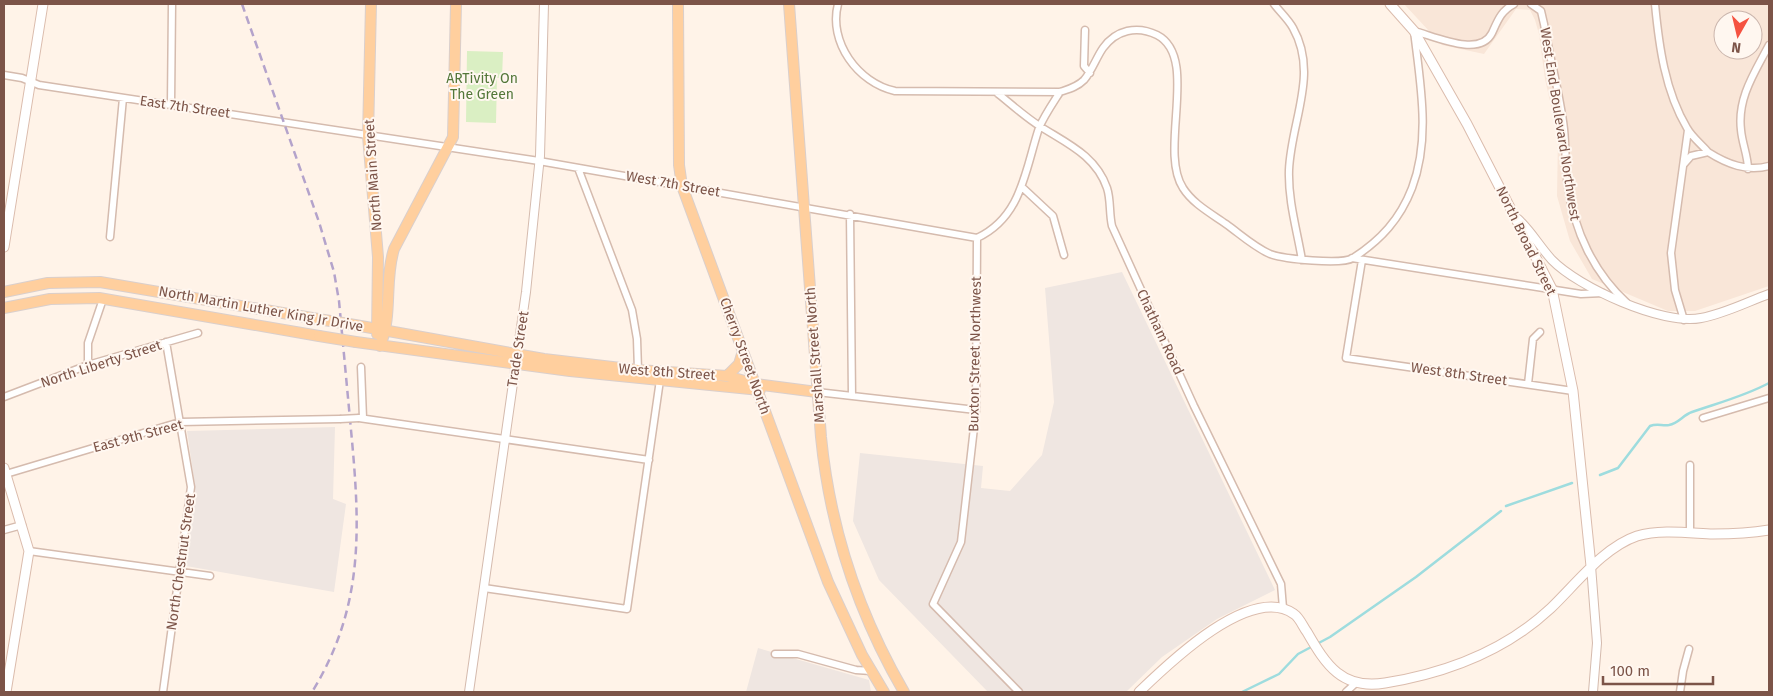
<svg xmlns="http://www.w3.org/2000/svg" width="1773" height="696" font-family="'Fira Sans',sans-serif">
<style>
.residential{fill:#f9e6d8;fill-rule:evenodd}
.industrial{fill:#efe6e1}
.green{fill:#daefc3}
.lines{fill:none;stroke-linecap:round;stroke-linejoin:round}
.stream{stroke:#9edcde;stroke-width:2.5}
.minor-casing{stroke:#d5bbae;stroke-width:9}
.tertiary-casing{stroke:#d5bbae;stroke-width:10}
.secondary-casing{stroke:#dbbcad;stroke-width:11}
.primary-casing{stroke:#dacfcc;stroke-width:12}
.minor{stroke:#fff;stroke-width:6}
.tertiary{stroke:#fff;stroke-width:8}
.secondary{stroke:#fff;stroke-width:9}
.primary{stroke:#ffcf9e;stroke-width:10}
.rail{stroke:#b4a3cb;stroke-width:2.5;stroke-dasharray:8 5;stroke-linecap:butt}
.minor-bridge-casing{stroke:#d5bbae;stroke-width:9;stroke-linecap:butt}
.primary-bridge-casing{stroke:#dacfcc;stroke-width:12;stroke-linecap:butt}
.minor-bridge{stroke:#fff;stroke-width:6}
.primary-bridge{stroke:#ffcf9e;stroke-width:10}
.labels{text-anchor:middle;dominant-baseline:central;stroke-width:4;stroke-linejoin:round;paint-order:stroke}
.park-label{font-size:14px;fill:#537739;stroke:#fff7f0}
.street-label{font-size:14px;fill:#7c5448;stroke:#fff7f0}
</style>
<rect width="100%" height="100%" fill="#fff3e8"/>
<path class="residential" d="M1404,4H1769V286L1695,311H1668L1592,279L1570,241L1557,196L1558,137L1545,79L1539,34L1535,20L1530,10L1516,9L1484,54L1442,45ZM1723,20H1753V50H1723Z"/>
<path class="industrial" d="M1122,272L1275,590L1217,619L1162,657L1126,692H988L879,580L853,521L860,453L983,466L981,488L1010,491L1042,455L1054,402L1045,288Z
M335,427L333,499L346,504L334,592L186,566L195,486L187,431Z
M758,648L869,680L871,692H746Z"/>
<path class="green" d="M467,51L503,52L502,78H497L496,123L466,122Z"/>
<g class="lines">
<path class="stream" d="M1600,475L1618,468L1650,426C1657,423 1662,426 1669,425C1679,423 1683,415 1692,412C1718,403 1745,396 1769,383
M1506,506L1572,483
M1242,692L1279,674L1298,654L1330,637L1416,577L1501,511"/>
<defs>
<path id="minor" d="M838,4C828,42 858,83 895,91L1060,92C1069,89 1077,87 1084,80C1092,71 1096,58 1103,48C1116,30 1137,25 1157,35C1200,57 1158,150 1183,188C1193,204 1212,214 1226,224C1240,234 1254,247 1270,254C1284,259 1341,265 1353,258C1381,240 1400,219 1412,188C1431,138 1420,82 1414,31C1434,36 1480,58 1492,33C1498,20 1501,11 1514,4
M1274,4C1280,12 1288,19 1293,28C1319,74 1291,121 1289,170C1288,201 1297,230 1302,260
M1531,4L1541,11L1544,24C1550,59 1560,94 1564,129C1566,148 1565,168 1568,186C1574,231 1594,273 1627,303
M1655,4C1659,46 1665,91 1687,128C1692,137 1701,144 1708,152
M1085,30L1084,66L1090,73
M4,75L22,78L39,85L539,161L977,238
M996,92C1011,104 1025,117 1041,127C1068,144 1096,156 1107,188C1111,200 1109,213 1112,226L1194,406L1281,584L1283,608
M171,104L172,4
M1684,164L1691,156L1708,152C1727,164 1747,172 1769,166
M578,168L632,310L637,339L638,370
M1748,169C1748,156 1742,143 1741,130C1737,98 1755,72 1769,45
M1023,188L1053,216L1064,255
M850,214L852,396
M110,237L123,98
M977,238L976,410L961,542L933,604L1019,692
M977,238C1022,217 1025,170 1039,128C1044,116 1053,103 1060,92
M1352,258L1581,294L1603,293
M1362,260L1346,358L1573,391
M1684,320L1675,290L1671,253L1688,130
M88,365V343L103,299
M361,367L363,418
M1528,384L1533,339L1540,332
M817,392L976,410
M4,397L88,365L198,333
M359,418L649,460
M1703,418L1769,398
M6,474L180,422L340,419
M4,530L22,525
M1690,533V465
M29,551L210,576
M484,588L627,609L660,380
M775,654H798L856,670L871,671
M163,692L191,487L166,342
M1346,692L1357,682
M1680,692L1683,671L1689,649"/>
<path id="tertiary" d="M1518,219C1531,231 1540,247 1552,260C1578,287 1663,326 1701,318C1724,314 1747,302 1769,294
M1591,566L1597,643L1593,692
M469,692L526,292L540,156L544,4"/>
<path id="secondary" d="M1390,4L1414,31L1467,124L1552,289L1573,391L1591,566
M4,247L43,4
M4,468L29,551L6,692
M1139,692C1168,664 1251,583 1294,614C1300,618 1303,627 1307,632C1326,665 1342,690 1385,683C1447,673 1505,651 1551,608C1576,584 1604,547 1637,536C1660,529 1689,533 1713,534C1732,534 1751,533 1769,530"/>
<path id="primary" d="M371,4L368,136L378,257L377,334
M678,4L679,165L682,186L828,582L862,655L884,692
M789,4L821,437C830,528 858,613 904,692
M4,292L48,283L100,282L318,319
M4,308L50,299L99,298L319,336
M355,325L544,359L638,370L727,376L755,384L817,392
M356,342L570,371L760,390
M380,346C393,315 384,281 394,249L453,137L456,4
M727,376L739,364L743,351"/>
</defs>
<use href="#minor" class="minor-casing"/>
<use href="#tertiary" class="tertiary-casing"/>
<use href="#secondary" class="secondary-casing"/>
<use href="#primary" class="primary-casing"/>
<use href="#minor" class="minor"/>
<use href="#tertiary" class="tertiary"/>
<use href="#secondary" class="secondary"/>
<use href="#primary" class="primary"/>
<path class="rail" d="M242,4L319,222L334,272L339,301C343,344 347,387 351,430C360,526 365,606 312,692"/>
<defs>
<path id="minor-bridge" d="M340,419L359,418"/>
<path id="primary-bridge" d="M318,319L355,325
M319,336L356,342"/>
</defs>
<use href="#minor-bridge" class="minor-bridge-casing"/>
<use href="#primary-bridge" class="primary-bridge-casing"/>
<use href="#minor-bridge" class="minor-bridge"/>
<use href="#primary-bridge" class="primary-bridge"/>
</g>
<g class="labels">
<g class="park-label">
<text x="482" y="78">ARTivity On<tspan x="482" dy="16">The Green</tspan></text>
</g>
<g class="street-label">
<text transform="translate(185 107) rotate(8)">East 7th Street</text>
<text transform="translate(1560 124) rotate(81)">West End Boulevard Northwest</text>
<text transform="translate(373 175) rotate(-94)">North Main Street</text>
<text transform="translate(673 184) rotate(10)">West 7th Street</text>
<text transform="translate(1526 241) rotate(64)">North Broad Street</text>
<text transform="translate(261 309) rotate(10)">North Martin Luther King Jr Drive</text>
<text transform="translate(1160 332) rotate(65)">Chatham Road</text>
<text transform="translate(518 349) rotate(-81)">Trade Street</text>
<text transform="translate(975 354) rotate(-89)">Buxton Street Northwest</text>
<text transform="translate(815 355) rotate(-94)">Marshall Street North</text>
<text transform="translate(745 356) rotate(70)">Cherry Street North</text>
<text transform="translate(101 364) rotate(-18)">North Liberty Street</text>
<text transform="translate(667 372) rotate(4)">West 8th Street</text>
<text transform="translate(1459 374) rotate(8)">West 8th Street</text>
<text transform="translate(138 436) rotate(-15)">East 9th Street</text>
<text transform="translate(181 562) rotate(-82)">North Chestnut Street</text>
</g>
</g>
<rect width="1773" height="696" fill="none" stroke="#7c5448" stroke-width="10"/>
<g transform="translate(1738 35) rotate(188)"><circle r="24" fill="#fff7f0" stroke="#cbb6ad"/>
<path d="M0-4L9 19L0 12L-9 19Z" fill="#f55240"/>
<text y="-8" font-size="14" font-weight="bold" text-anchor="middle" fill="#7c5448">N</text>
</g>
<path d="M1603 676v8h110v-8" fill="none" stroke="#7c5448" stroke-width="2.5"/>
<text x="1610" y="676" font-size="15" fill="#7c5448" stroke="#fff7f0" stroke-width="4" paint-order="stroke">100 m</text>
</svg>
